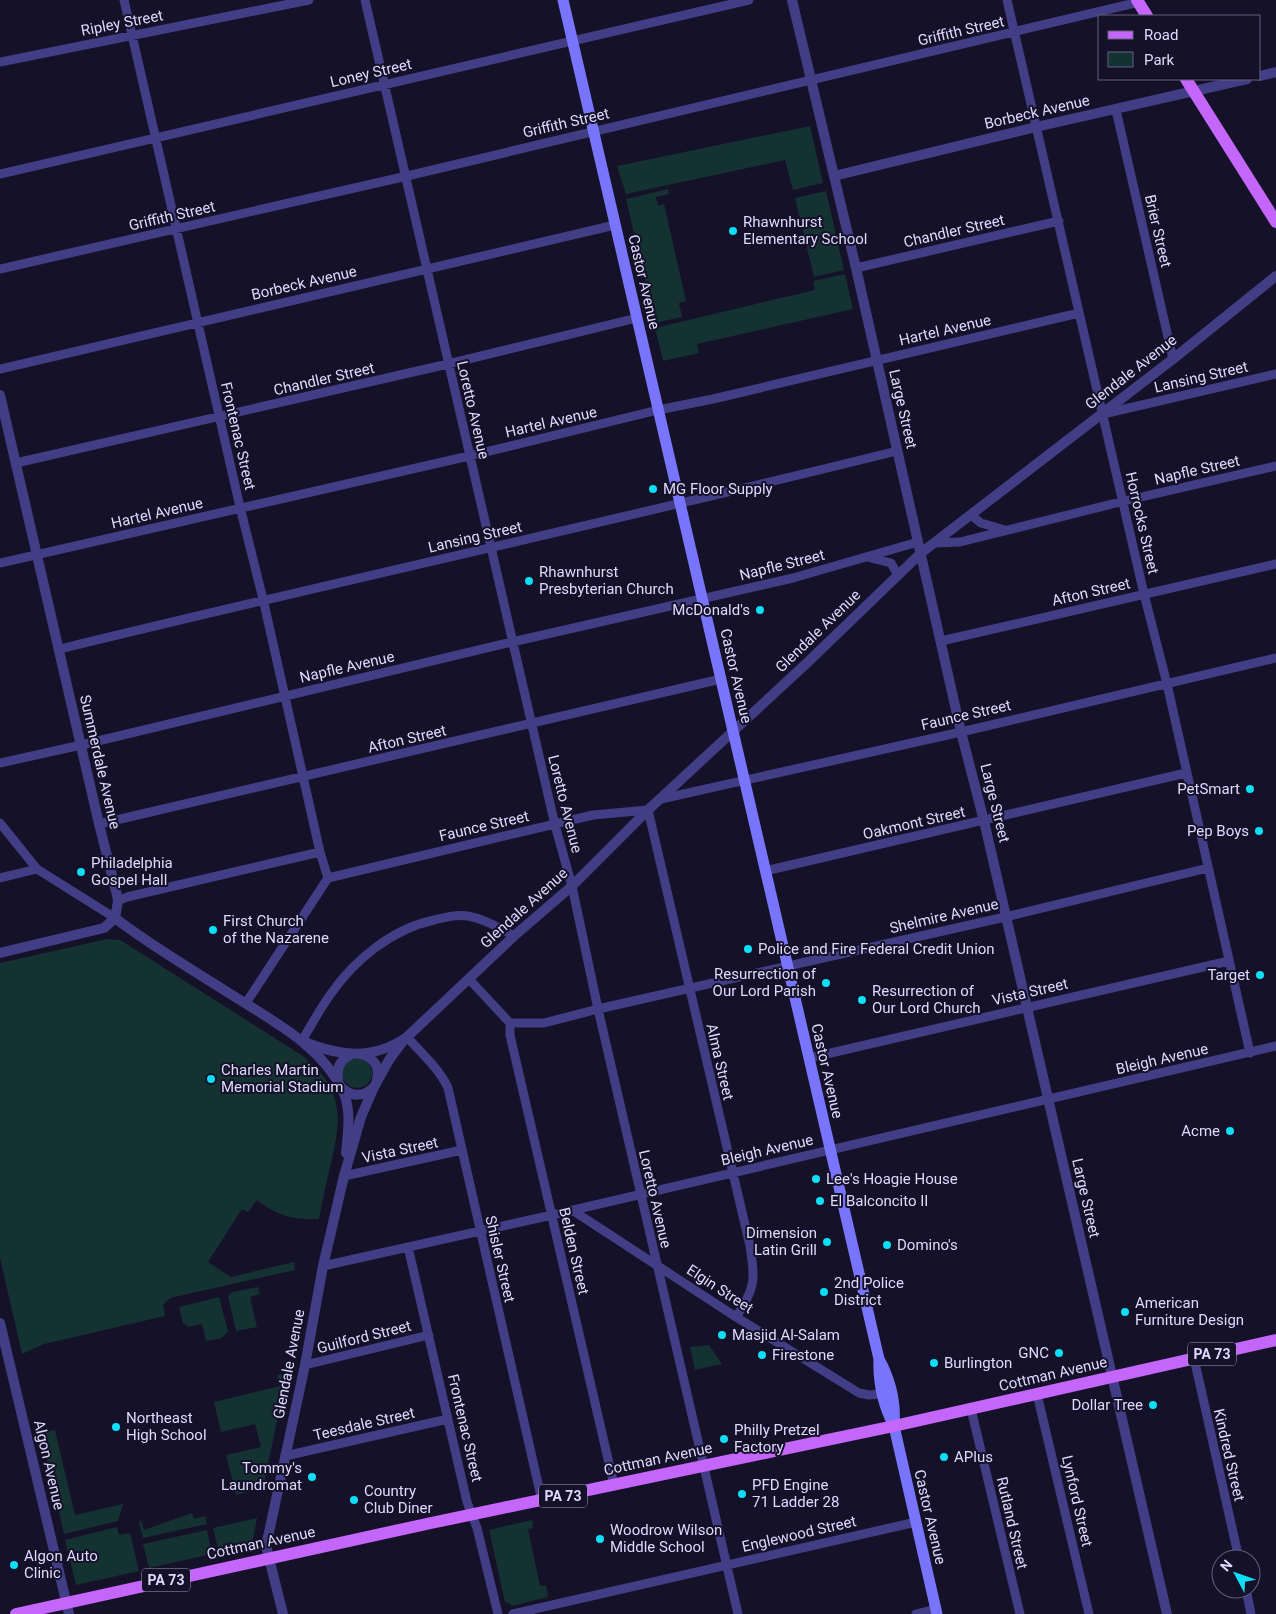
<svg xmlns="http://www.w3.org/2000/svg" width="1276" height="1614" font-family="Roboto,sans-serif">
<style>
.green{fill:#143232}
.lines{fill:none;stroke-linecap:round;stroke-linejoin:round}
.minor{stroke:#413e86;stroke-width:9}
.tertiary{stroke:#413e86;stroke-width:10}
.secondary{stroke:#7975fa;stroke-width:11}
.primary{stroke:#c366f9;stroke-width:12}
.poi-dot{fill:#0edef6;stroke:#151129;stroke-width:2}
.labels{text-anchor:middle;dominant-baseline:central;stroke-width:4;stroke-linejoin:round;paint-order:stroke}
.shield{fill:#151129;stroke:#a29ebe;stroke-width:1}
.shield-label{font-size:14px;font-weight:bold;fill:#dedafe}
.street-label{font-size:15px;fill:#dedafe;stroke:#151129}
.poi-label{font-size:15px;fill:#dedafe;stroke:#151129;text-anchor:start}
</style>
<rect width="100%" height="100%" fill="#151129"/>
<path class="green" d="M810,126L823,183L793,190L785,160L626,194L617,166Z
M668,189L669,194L656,197L658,206L664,204L686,301L679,303L682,317L655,323L626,199Z
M826,191L844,270L814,277L795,198Z
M845,274L853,309L697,344L699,353L663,361L655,328L815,290L813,281Z
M107,939L120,940L128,945L303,1056C342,1088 342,1113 332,1159C327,1179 323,1199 319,1219C292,1220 278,1216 257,1200L248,1212L242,1209L208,1262L231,1277L294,1262L295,1270L170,1298L163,1305L165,1316L44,1344L22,1354L0,1258V963Z
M342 1073a15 15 0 1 1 30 0a15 15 0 1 1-30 0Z
M258,1287L260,1294L250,1297L257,1327L236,1331L228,1296L232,1292Z
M219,1297L228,1331L222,1338L206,1341L202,1324L188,1327L183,1323L179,1307Z
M709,1345L722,1364L695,1370L690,1347Z
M287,1373L263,1488L236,1495L226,1455L261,1447L255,1424L221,1432L214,1402L280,1386L277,1375Z
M55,1430L75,1515L123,1504L118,1521L64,1534L41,1433Z
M192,1513L194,1519L205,1516L207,1524L143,1538L139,1522L141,1520L144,1530Z
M257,1518L252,1545L219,1553L213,1528Z
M532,1520L533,1528L528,1529L540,1586L546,1585L548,1597L512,1606L509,1603L505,1602L489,1530Z
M117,1527L119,1535L130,1533L139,1571L76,1585L65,1540Z
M207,1530L212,1554L149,1568L143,1544Z"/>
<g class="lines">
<path class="minor" d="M124,0L240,507L263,599L320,852L328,878
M365,0C430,274 491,550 555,825L572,886L598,1009L738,1614
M1007,0L1144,594L1167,684L1250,1053
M0,62L309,0
M1116,110L1173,359
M0,174L749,0
M856,268L1059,221
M0,269L407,176L1139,2
M0,369L615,225
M1103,414L1276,374
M16,463L448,364L637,318
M971,515L981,523L1005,530
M935,543L960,542L1124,501L1276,466
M871,558L891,563L898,575
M0,563L469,456L658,410L713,399L1079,313
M941,641L1276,564
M60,649C338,581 619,520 897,451
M0,763L81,745L512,642L793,578L918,542
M661,799L961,732L1276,658
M0,823L37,869L115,918
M99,824L721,679
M765,871L1186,773
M0,878L37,869
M328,878L593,815L648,810L750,1246C755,1280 756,1287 736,1317
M118,901L127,897L320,852
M469,979L510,1023H544L598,1009L1005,917L1208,868
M246,1003L328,878
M510,1023V1035L614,1485
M407,1037C421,1053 439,1068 448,1088L542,1501
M302,1041C311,1025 320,1009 330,995C354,960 392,929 434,920C445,917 457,914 468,916C485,919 499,928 514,936
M809,1058L1229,961
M344,1176L462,1150
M572,1210L736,1317L859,1393L869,1395L882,1394
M408,1247L467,1502L477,1528L498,1614
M323,1266L552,1215L1276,1046
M1194,1358L1239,1559
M305,1365L429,1335
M1037,1394L1089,1614
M971,1409L1020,1614
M285,1456L448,1419
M1246,1589L1251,1614
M513,1614L916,1522
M916,1614L936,1609"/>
<path class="tertiary" d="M792,0L856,268L961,732L984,821L1167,1614
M1260,76L1276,72
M834,176L1036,127L1247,79
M0,395L99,824L117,895L118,901L115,918
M115,918C154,948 198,973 240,1000C278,1024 321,1047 342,1089C352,1109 348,1131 346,1153
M0,953L104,928L115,918
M302,1041C339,1056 372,1061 407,1037L514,936L572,886L648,810L808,662L921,553L1173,359L1276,276
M360,1054C373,1057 380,1066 377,1079
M338,1080C336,1067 341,1059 352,1054
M342,1088C352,1097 364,1097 374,1087
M0,1323L69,1614
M283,1614L266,1546L305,1365L323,1266L344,1176L361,1117L374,1087L389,1060L403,1041"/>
<path class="secondary" d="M563,0L879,1359C878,1384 883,1405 894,1426L937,1614
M879,1359C891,1381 896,1402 894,1426"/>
<path class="primary" d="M1137,0L1147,16
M1186,79L1276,222
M16,1614L431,1523L894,1426L1276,1340"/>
</g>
<g class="poi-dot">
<circle cx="733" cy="231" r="5"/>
<circle cx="653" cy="489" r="5"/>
<circle cx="529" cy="581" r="5"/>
<circle cx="760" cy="610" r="5"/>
<circle cx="1250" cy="789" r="5"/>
<circle cx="1259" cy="831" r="5"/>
<circle cx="81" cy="872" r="5"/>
<circle cx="213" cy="930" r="5"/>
<circle cx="748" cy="949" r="5"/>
<circle cx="1260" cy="975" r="5"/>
<circle cx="826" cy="983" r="5"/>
<circle cx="862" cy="1000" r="5"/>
<circle cx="211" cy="1079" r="5"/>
<circle cx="1230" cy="1131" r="5"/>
<circle cx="816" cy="1179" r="5"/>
<circle cx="820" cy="1201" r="5"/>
<circle cx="827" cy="1242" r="5"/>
<circle cx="887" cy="1245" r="5"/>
<circle cx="824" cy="1292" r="5"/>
<circle cx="1125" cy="1312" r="5"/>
<circle cx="722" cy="1335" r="5"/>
<circle cx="1059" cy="1353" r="5"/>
<circle cx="762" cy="1355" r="5"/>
<circle cx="934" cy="1363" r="5"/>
<circle cx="1153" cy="1405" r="5"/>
<circle cx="116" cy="1427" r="5"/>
<circle cx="724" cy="1439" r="5"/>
<circle cx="944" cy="1457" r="5"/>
<circle cx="312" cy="1477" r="5"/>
<circle cx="742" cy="1494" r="5"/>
<circle cx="354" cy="1500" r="5"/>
<circle cx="600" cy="1539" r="5"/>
<circle cx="14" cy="1565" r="5"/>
</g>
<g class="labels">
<g class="shield">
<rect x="1188" y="1342.5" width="48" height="23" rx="4"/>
<rect x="539" y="1484.5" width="48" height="23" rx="4"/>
<rect x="142" y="1568.5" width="48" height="23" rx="4"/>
</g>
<g class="shield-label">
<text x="1212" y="1354">PA 73</text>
<text x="563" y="1496">PA 73</text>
<text x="166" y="1580">PA 73</text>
</g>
<g class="street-label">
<text transform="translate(122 23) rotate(-11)">Ripley Street</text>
<text transform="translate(961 31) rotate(-13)">Griffith Street</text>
<text transform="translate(371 73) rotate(-13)">Loney Street</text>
<text transform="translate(1037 112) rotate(-13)">Borbeck Avenue</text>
<text transform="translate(566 123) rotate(-13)">Griffith Street</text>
<text transform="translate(172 216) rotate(-13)">Griffith Street</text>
<text transform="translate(954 231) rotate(-13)">Chandler Street</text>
<text transform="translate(1158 231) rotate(77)">Brier Street</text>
<text transform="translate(644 282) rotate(77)">Castor Avenue</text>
<text transform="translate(304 283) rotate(-13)">Borbeck Avenue</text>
<text transform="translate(945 330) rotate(-13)">Hartel Avenue</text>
<text transform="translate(1131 372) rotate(-38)">Glendale Avenue</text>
<text transform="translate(1201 377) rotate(-13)">Lansing Street</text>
<text transform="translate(324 379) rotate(-13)">Chandler Street</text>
<text transform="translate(903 409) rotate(77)">Large Street</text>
<text transform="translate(473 410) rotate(77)">Loretto Avenue</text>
<text transform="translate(551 422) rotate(-13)">Hartel Avenue</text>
<text transform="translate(238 436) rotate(77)">Frontenac Street</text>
<text transform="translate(1197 470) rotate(-13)">Napfle Street</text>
<text transform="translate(157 513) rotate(-13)">Hartel Avenue</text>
<text transform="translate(1142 523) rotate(77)">Horrocks Street</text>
<text transform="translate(475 537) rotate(-13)">Lansing Street</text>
<text transform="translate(782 565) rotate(-14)">Napfle Street</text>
<text transform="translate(1091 592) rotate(-13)">Afton Street</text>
<text transform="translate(818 631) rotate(-44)">Glendale Avenue</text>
<text transform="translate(347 667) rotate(-13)">Napfle Avenue</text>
<text transform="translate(736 676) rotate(77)">Castor Avenue</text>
<text transform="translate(966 715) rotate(-13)">Faunce Street</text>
<text transform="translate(407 739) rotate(-13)">Afton Street</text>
<text transform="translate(100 762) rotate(77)">Summerdale Avenue</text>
<text transform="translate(995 803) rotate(76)">Large Street</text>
<text transform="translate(565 804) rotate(76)">Loretto Avenue</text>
<text transform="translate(914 823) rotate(-13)">Oakmont Street</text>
<text transform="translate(484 826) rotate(-13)">Faunce Street</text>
<text transform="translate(524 908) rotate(-42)">Glendale Avenue</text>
<text transform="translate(944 916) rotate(-13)">Shelmire Avenue</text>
<text transform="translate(1030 992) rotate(-13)">Vista Street</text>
<text transform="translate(1162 1059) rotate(-13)">Bleigh Avenue</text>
<text transform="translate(720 1062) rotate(77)">Alma Street</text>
<text transform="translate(827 1071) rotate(77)">Castor Avenue</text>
<text transform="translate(400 1150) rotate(-12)">Vista Street</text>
<text transform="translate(767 1150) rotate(-13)">Bleigh Avenue</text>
<text transform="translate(1086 1198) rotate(77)">Large Street</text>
<text transform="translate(655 1199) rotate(77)">Loretto Avenue</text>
<text transform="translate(574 1251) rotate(77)">Belden Street</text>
<text transform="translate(500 1259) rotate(77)">Shisler Street</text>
<text transform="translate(720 1289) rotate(33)">Elgin Street</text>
<text transform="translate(364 1337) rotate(-14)">Guilford Street</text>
<text transform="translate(289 1364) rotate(-79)">Glendale Avenue</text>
<text transform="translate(1053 1374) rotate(-13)">Cottman Avenue</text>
<text transform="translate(364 1424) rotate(-13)">Teesdale Street</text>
<text transform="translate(465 1428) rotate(77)">Frontenac Street</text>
<text transform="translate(1229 1455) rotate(77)">Kindred Street</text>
<text transform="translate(658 1459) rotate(-12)">Cottman Avenue</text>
<text transform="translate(49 1465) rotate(77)">Algon Avenue</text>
<text transform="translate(1077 1501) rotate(77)">Lynford Street</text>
<text transform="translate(930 1517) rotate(77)">Castor Avenue</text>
<text transform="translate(1012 1523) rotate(77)">Rutland Street</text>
<text transform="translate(799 1534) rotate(-13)">Englewood Street</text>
<text transform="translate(261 1543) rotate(-12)">Cottman Avenue</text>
</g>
<g class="poi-label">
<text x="743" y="222">Rhawnhurst<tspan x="743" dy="17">Elementary School</tspan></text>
<text x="663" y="489">MG Floor Supply</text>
<text x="539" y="572">Rhawnhurst<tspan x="539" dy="17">Presbyterian Church</tspan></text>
<text x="750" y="610" text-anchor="end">McDonald's</text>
<text x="1240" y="789" text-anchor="end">PetSmart</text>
<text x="1249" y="831" text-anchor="end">Pep Boys</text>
<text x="91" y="863">Philadelphia<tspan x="91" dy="17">Gospel Hall</tspan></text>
<text x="223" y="921">First Church<tspan x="223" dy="17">of the Nazarene</tspan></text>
<text x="758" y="949">Police and Fire Federal Credit Union</text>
<text x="816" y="974" text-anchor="end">Resurrection of<tspan x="816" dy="17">Our Lord Parish</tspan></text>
<text x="1250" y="975" text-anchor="end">Target</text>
<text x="872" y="991">Resurrection of<tspan x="872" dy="17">Our Lord Church</tspan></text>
<text x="221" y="1070">Charles Martin<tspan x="221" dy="17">Memorial Stadium</tspan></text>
<text x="1220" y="1131" text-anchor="end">Acme</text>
<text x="826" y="1179">Lee's Hoagie House</text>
<text x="830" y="1201">El Balconcito II</text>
<text x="817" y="1233" text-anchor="end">Dimension<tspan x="817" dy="17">Latin Grill</tspan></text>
<text x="897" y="1245">Domino's</text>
<text x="834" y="1283">2nd Police<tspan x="834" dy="17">District</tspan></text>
<text x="1135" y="1303">American<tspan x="1135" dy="17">Furniture Design</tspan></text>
<text x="732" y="1335">Masjid Al-Salam</text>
<text x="1049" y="1353" text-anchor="end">GNC</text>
<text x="772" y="1355">Firestone</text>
<text x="944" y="1363">Burlington</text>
<text x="1143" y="1405" text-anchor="end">Dollar Tree</text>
<text x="126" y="1418">Northeast<tspan x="126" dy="17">High School</tspan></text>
<text x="734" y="1430">Philly Pretzel<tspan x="734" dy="17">Factory</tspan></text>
<text x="954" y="1457">APlus</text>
<text x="302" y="1468" text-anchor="end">Tommy's<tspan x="302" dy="17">Laundromat</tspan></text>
<text x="752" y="1485">PFD Engine<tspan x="752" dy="17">71 Ladder 28</tspan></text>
<text x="364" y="1491">Country<tspan x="364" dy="17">Club Diner</tspan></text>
<text x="610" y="1530">Woodrow Wilson<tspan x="610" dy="17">Middle School</tspan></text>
<text x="24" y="1556">Algon Auto<tspan x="24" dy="17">Clinic</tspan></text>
</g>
</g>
<rect x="1098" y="15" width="162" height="65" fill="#151129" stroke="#65617e"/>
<rect x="1108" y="31" width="25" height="8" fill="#c366f9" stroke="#65617e"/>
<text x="1144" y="40" font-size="15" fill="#dedafe">Road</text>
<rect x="1108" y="52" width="25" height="15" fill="#143232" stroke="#65617e"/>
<text x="1144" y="65" font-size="15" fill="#dedafe">Park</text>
<g transform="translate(1236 1574) rotate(311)"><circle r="24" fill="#151129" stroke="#65617e"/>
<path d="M0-4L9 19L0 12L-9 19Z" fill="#0edef6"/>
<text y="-8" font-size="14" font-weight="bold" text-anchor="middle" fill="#dedafe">N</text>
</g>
</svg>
